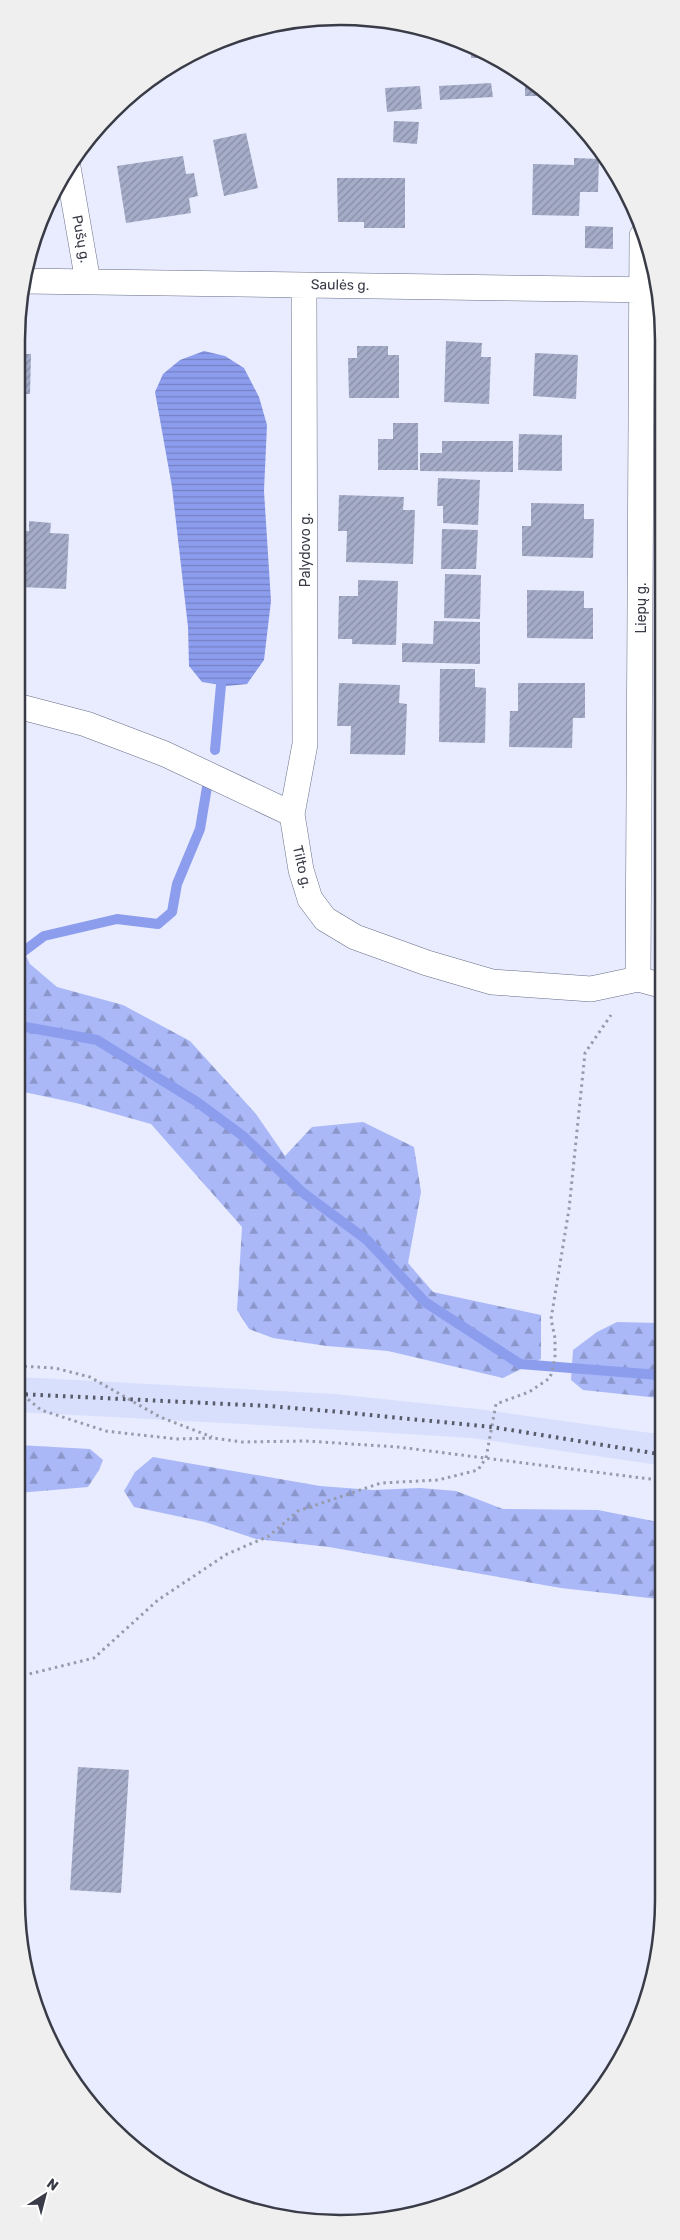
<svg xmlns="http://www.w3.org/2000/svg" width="680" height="2240" font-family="Rubik,sans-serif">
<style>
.built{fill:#d8dffc}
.forest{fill:url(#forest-firs)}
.water{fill:url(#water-rules)}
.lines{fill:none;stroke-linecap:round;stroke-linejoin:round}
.stream{stroke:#8d9dee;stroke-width:10}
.building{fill:url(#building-hatch)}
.street-casing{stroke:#676d86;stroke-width:26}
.path{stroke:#979aa9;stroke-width:3;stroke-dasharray:2.5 4;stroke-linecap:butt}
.street{stroke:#fff;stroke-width:25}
.rail{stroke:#575a67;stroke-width:4;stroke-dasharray:2.5 5;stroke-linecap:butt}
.labels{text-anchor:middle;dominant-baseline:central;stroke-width:4;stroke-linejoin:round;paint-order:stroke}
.street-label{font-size:14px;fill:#393b47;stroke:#fff}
.rim{fill:none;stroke:#393b47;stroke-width:2.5}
</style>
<defs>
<pattern id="forest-firs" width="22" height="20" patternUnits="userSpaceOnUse" patternTransform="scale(1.25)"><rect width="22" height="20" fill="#aab8f8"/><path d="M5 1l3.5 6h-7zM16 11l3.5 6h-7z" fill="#8b97cb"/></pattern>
<pattern id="water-rules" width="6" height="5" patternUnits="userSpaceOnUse" patternTransform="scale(1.25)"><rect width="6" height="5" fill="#8d9dee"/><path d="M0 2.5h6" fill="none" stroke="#7481c3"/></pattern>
<pattern id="building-hatch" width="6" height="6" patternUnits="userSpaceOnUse" patternTransform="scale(1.25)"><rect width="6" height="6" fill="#a5acc8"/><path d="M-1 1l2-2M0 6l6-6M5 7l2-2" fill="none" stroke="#878da4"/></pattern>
</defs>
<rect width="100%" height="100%" fill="#e8ecfe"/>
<path class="built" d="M18,1377L335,1394L477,1409L613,1428L659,1434V1465L472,1438L277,1426L18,1412Z"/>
<path class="forest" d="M20,944L30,964L57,987L123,1005L190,1041L256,1114L285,1156L312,1127L363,1122L414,1147L421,1192L408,1263L433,1292L541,1315V1359L503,1378L388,1351L327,1346L273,1338L249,1329L237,1310L242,1227L151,1124L76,1103L19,1091Z
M617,1322L659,1323V1398L583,1390L571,1380L573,1350L597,1332Z
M18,1445L90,1449L103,1460L99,1470L88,1487L18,1493Z
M153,1457L320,1486L373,1490L420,1488L456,1491L503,1509L598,1510L658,1522V1599L561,1588L329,1547L256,1539L205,1522L134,1507L124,1491L135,1472Z"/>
<path class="water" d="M204,351L225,356L244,368L259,397L267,425L264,491L271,601L264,660L247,684L227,686L202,682L189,666L188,627L172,487L155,392L163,374L180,360Z"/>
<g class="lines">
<path class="stream" d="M215,750L221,685
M20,954L44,936L117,919L158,924L172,912L177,884L200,829L207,787
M20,1026L97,1040L197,1102L243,1136L302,1192L367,1240L425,1302L520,1364L659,1375"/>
</g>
<path class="building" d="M471,48L494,57V58H471Z
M525,78L542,93L546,96H525Z
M491,83L493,97L440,100L439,86Z
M420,86L422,109L387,112L385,88Z
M394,121L419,122L417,144L393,142Z
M246,133L258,188L224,196L213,140Z
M183,156L186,174L194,173L198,196L189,198L191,213L126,223L117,166Z
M574,158L599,159L598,192H580L579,216L532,215L533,164L574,165Z
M337,178H405V228H364V222H338Z
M585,226L613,227V249L585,248Z
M446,341L482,343L481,357H491L489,404L444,402Z
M357,346H388V355H399V398H349L348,358H357Z
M535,353L578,355L576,399L533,396Z
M22,354H31L30,394H22Z
M393,423H418V470H378V439H393Z
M519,434L562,435V471L518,470Z
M442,441H513V472L420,471V453H442Z
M438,478L480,480L478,525L443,523V506H437Z
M339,495L404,497L403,510H415L413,564L346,562L347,531H338Z
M531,503L584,504V519H594L593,558L522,556V526H531Z
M29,521L51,523L50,533L69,534L66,589L21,587L22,531H29Z
M442,529L478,530L476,569H441Z
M445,574L481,575L480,619L444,618Z
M358,580L398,581L396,645L352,644V639H338L339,596H358Z
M527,590L584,591V608H593V639L527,638Z
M434,621L480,622V664L402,662V643L433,644Z
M440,669H475V687L486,688L485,743L439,742Z
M339,683L400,685L399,703L407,704L405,755L350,754L351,726H337Z
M518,683H585V718H573L572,748L509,747L510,711H518Z
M78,1767L129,1770L121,1893L70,1890Z"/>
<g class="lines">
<defs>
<path id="street" d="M68,167L88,282
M23,281L657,290
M21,707L86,724L165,754L292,814L301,870L310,899L325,919L355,937L427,963L492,982L591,989L638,979L660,985
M292,814L305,744L304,285
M638,979L642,236"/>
</defs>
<use href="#street" class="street-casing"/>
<path class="path" d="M18,1366L55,1368L90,1377L160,1417L212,1437
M18,1391L41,1410L106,1431L176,1439L213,1438L242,1442L306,1441L398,1447L658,1480
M17,1677L94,1658L158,1600L227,1554L269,1536L298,1511L381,1483L438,1480L478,1470L486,1458L496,1404L529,1392L550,1378L555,1359V1338L551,1319L569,1209L585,1053L611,1015"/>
<use href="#street" class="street"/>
<path class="rail" d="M18,1394L269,1406L329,1411L492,1427L659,1454"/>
</g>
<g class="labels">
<g class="street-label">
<text transform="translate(81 239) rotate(80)">Pušų g.</text>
<text transform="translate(340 285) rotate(1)">Saulės g.</text>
<text transform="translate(305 550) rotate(-90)">Palydovo g.</text>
<text transform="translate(641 608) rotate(-90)">Liepų g.</text>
<text transform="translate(302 867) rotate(77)">Tilto g.</text>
</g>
</g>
<path d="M0 0H680V2240H0ZM340 25H340A315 315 0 0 1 655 340V1900A315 315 0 0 1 340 2215H340A315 315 0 0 1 25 1900V340A315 315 0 0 1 340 25Z" fill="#efeff0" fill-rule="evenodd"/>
<path class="rim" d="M340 25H340A315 315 0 0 1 655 340V1900A315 315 0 0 1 340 2215H340A315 315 0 0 1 25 1900V340A315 315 0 0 1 340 25Z"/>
<g transform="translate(45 2195) rotate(36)" stroke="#ffffff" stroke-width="4" paint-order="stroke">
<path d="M0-4L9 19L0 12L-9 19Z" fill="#393b47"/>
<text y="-8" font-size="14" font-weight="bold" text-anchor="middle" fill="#393b47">N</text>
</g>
</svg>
